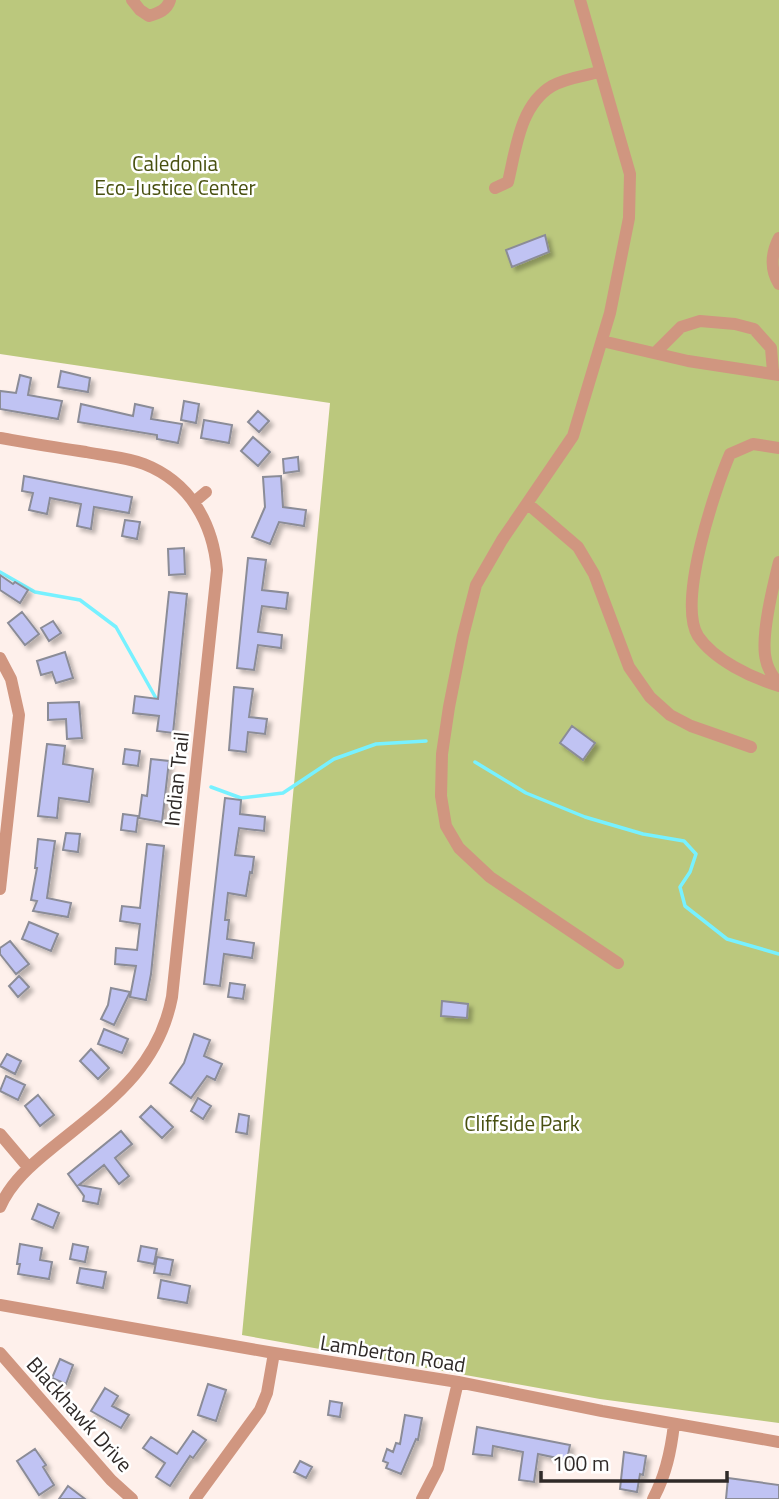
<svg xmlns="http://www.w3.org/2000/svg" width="779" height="1499" font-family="'Titillium Web',sans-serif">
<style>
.green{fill:#bbc87d}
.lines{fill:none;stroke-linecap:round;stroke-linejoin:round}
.stream{stroke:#77f1ff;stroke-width:3.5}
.building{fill:#c0c3f3;stroke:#8b8c97;stroke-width:2;filter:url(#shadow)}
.minor{stroke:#d09680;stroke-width:12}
.labels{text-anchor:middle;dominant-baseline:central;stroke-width:5;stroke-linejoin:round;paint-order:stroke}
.park-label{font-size:21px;fill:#485010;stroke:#fff}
.street-label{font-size:21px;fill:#2f2a28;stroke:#fff}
</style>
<defs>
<filter id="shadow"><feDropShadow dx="4" dy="4" stdDeviation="2" flood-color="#0004"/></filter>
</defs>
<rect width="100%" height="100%" fill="#fef0eb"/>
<path class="green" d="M0,0H779V1423L600,1399L242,1335L330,403L0,354Z"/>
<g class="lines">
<path class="stream" d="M0,572L35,592L80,600L116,627L157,700
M171,729L180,747
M475,762L526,793L585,817L643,834L684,841L696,854L690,872L680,887L685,906L727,939L779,954
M211,787L241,798L283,793L334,759L376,744L426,741"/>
</g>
<path class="building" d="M545,235L549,252L512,267L506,250Z
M61,371L90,378L88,392L58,387Z
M20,375L31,378L28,395L62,401L58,419L0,409V391L16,393Z
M184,401L199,404L196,423L181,420Z
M81,404L133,416L135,404L153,408L151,419L182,424L178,443L157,439V435L78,422Z
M258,411L269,421L259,432L248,422Z
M204,420L232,425L229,443L201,438Z
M253,437L270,452L258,466L241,451Z
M298,457L299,471L284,473L283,459Z
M24,476L132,497L129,513L94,507L91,529L77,526L81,504L50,498L47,514L29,510L33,493L22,491Z
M281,476L283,507L306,510L304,526L279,522L270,544L252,537L265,507L263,477Z
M125,520L140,522L137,539L122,536Z
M184,548L185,574L169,575L168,549Z
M248,558L266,560L262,590L288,593L286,609L262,606L258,632L282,635L281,648L258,645L254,670L237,668Z
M0,575L13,584L15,582L28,590L20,603L0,590Z
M169,592L187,594L173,733L157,731L159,716L133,713L135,696L158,699Z
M22,612L39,634L25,645L8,623Z
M53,621L61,633L49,641L41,628Z
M65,652L73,678L56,683L52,672L41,675L37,661Z
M234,687L253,689L249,717L267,719L265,734L248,732L246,752L229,750Z
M79,702L82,738L67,739L66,719L48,720V703Z
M572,726L595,743L583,760L560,743Z
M47,744L65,746L63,764L93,769L89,802L59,798L57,818L38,816Z
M125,749L140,751L138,766L123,764Z
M151,759L169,761L162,822L139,818L142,795L147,796Z
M225,798L241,800L240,814L265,817L264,831L239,828L235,855L254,857L252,873L250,872L246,896L228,893L225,920H229L227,939L254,943L252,958L224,954L220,986L204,984Z
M123,814L138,816L136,832L121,830Z
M66,833L80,834L78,852L63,850Z
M38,839L55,841L47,898L71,903L68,917L33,911L37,901L31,900L37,868H35Z
M147,844L164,846L151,974L146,1000L130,997L136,966L115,964L116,948L137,950L140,924L120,921L122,906L140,908Z
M29,922L58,934L51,951L22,939Z
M10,941L29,964L16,974L0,954V948Z
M19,976L29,987L18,997L9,986Z
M230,983L245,985L243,999L228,997Z
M111,988L130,992L114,1025L101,1019L108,1005Z
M442,1001L468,1004L467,1018L441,1016Z
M104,1029L128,1039L122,1053L98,1044Z
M194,1034L210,1040L204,1056L222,1064L215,1080L207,1076L191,1098L170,1083L184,1063Z
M91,1049L109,1068L98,1079L80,1061Z
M7,1054L21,1061L15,1074L0,1066Z
M6,1076L25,1085L18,1100L0,1091Z
M38,1095L54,1115L40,1126L25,1106Z
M198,1098L211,1106L203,1119L191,1111Z
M151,1106L173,1127L162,1138L140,1117Z
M239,1114L249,1116L247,1134L236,1132Z
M121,1131L132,1144L115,1158L129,1176L119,1184L104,1165L79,1185L101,1189L98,1204L83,1201L84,1196L68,1174Z
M38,1204L59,1213L53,1228L32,1219Z
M20,1244L42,1248L40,1260L52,1262L49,1279L18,1274L20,1264H17Z
M73,1244L88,1247L85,1262L70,1259Z
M141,1246L157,1249L154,1264L138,1261Z
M157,1257L173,1260L170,1275L154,1273Z
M80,1268L106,1272L103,1288L77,1283Z
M161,1280L190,1286L187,1303L158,1298Z
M60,1359L73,1365L66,1384L52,1378Z
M208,1384L226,1390L216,1421L198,1415Z
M105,1388L118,1396L112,1406L129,1415L121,1428L91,1411Z
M330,1401L342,1403L340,1417L328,1415Z
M405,1415L422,1418L418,1440L416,1439L401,1474L386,1468L388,1463L383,1461L387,1449L393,1452L396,1443L400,1444Z
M477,1427L570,1445L567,1460L538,1454L534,1482L519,1480L523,1452L493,1446L492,1456L473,1454Z
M193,1431L206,1440L193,1458L190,1456L170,1486L156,1477L165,1463L143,1448L151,1437L177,1454Z
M35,1449L46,1465L43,1467L54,1485L39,1495L17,1461Z
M624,1452L646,1456L643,1475L640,1474L637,1492L620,1489Z
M300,1461L312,1467L306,1478L294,1472Z
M728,1478L779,1485V1499H726Z
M68,1486L85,1499H59Z"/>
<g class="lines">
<path class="minor" d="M132,0L140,10L149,16C159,13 167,10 170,0
M580,0L630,174L629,218L610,313L573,436L502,540L476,585L463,636L449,707L442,754L441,796L446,826L459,848L490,877L618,963
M495,188L508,182C516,149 520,105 552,86C566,78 584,76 599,72
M779,238C771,253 770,270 779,284
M602,341L688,361L779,375
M655,353L681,327L700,321L735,324L754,329L771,348L773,372
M0,438C29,443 57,448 86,452C105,456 126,457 144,464C190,482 213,523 217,570L172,997C158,1070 107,1103 52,1148C31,1165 11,1182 0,1207
M779,448L753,444L730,454C715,489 677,602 698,636C714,660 752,678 779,686
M194,502L206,492
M528,504L578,547L594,574L629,667L650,697L670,715L691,726L751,747
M779,562C773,586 760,638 766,660C768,670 773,677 779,684
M0,658L11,679L19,715L0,889
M0,1134L28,1167
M0,1305L274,1353L458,1382L602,1411L779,1442
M0,1353L111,1480L132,1499
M195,1499L260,1410L267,1393L274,1353
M422,1499L438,1468L458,1382
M653,1499C666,1475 671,1451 674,1424"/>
</g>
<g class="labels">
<g class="park-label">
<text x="175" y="163">Caledonia<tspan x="175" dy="24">Eco-Justice Center</tspan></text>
<text x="522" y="1123">Cliffside Park</text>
</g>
<g class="street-label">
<text transform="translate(176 779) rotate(-84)">Indian Trail</text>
<text transform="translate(393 1353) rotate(9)">Lamberton Road</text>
<text transform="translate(80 1414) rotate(48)">Blackhawk Drive</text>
</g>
</g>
<path d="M541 1471v10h186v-10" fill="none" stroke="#2f2a28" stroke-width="3.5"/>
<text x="552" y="1471" font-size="21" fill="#2f2a28" stroke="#ffffff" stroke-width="5" paint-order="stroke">100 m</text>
</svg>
